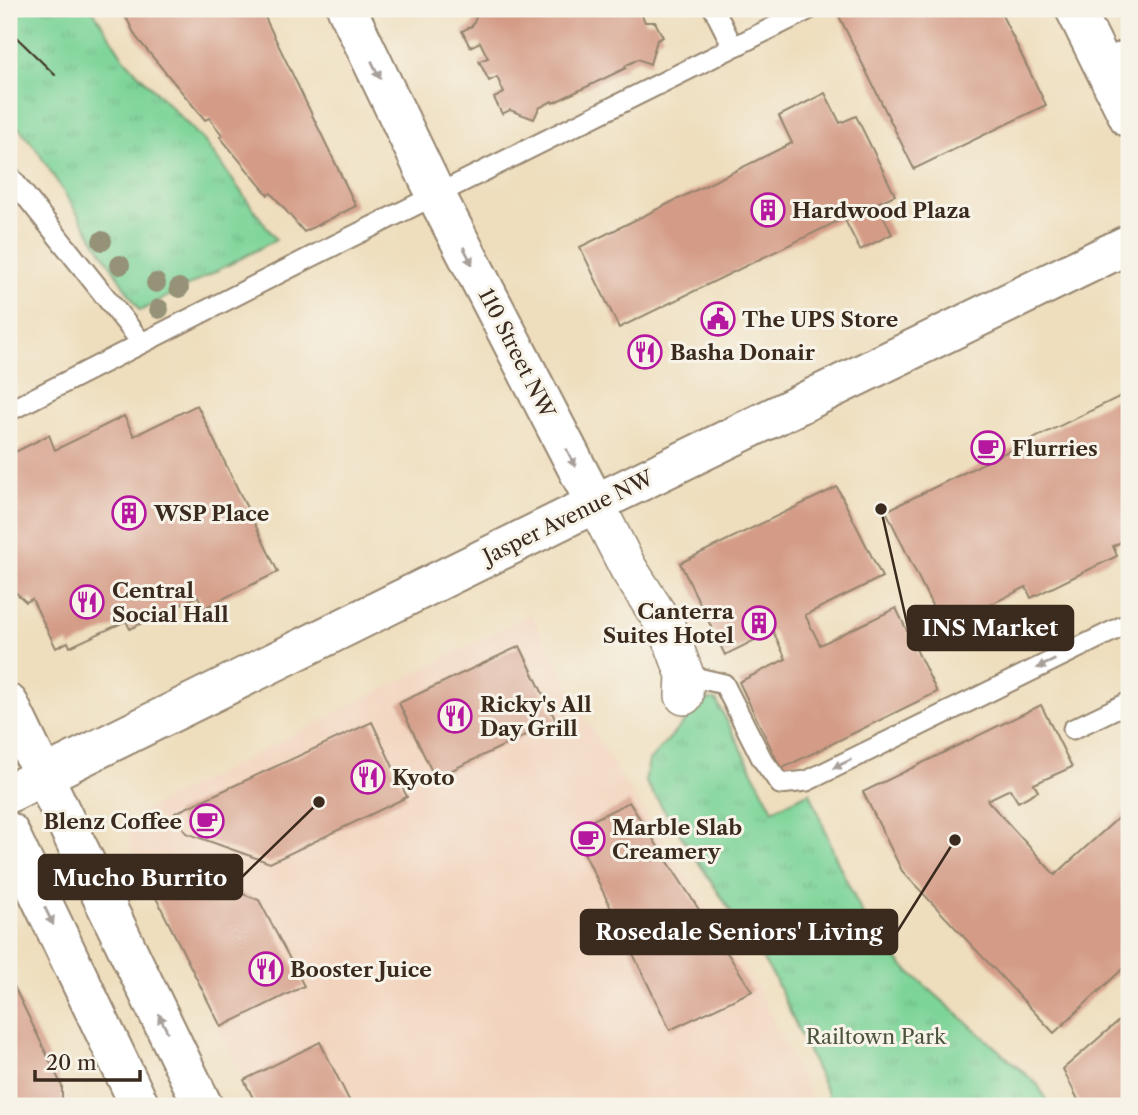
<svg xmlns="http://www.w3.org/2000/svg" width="1138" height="1115" font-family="'Libre Caslon Text',serif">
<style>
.built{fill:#f2d4be}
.park{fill:url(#park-tufts);stroke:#5c7f5c;stroke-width:2}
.building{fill:#d49c87}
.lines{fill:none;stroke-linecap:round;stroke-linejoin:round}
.lane-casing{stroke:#94846e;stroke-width:23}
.street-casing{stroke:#94846e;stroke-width:40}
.secondary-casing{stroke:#94846e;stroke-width:42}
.lane{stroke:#fff;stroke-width:19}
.street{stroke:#fff;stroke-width:37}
.secondary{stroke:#fff;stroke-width:38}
.tram{stroke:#3b2a1e;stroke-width:2}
.tree{fill:#959277}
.oneway{fill:#a79f9a}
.labels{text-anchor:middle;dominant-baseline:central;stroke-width:6;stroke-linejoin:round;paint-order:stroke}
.poi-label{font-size:21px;font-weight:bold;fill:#3b2a1e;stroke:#f7f3e8;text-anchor:start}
.street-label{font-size:21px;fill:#3b2a1e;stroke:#f7f3e8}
.park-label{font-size:21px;fill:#4c543d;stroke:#f7f3e8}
.leader{fill:none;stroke:#3b2a1e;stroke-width:2.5}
.callout-dot{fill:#3b2a1e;stroke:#f7f3e8;stroke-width:2.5}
.callout{fill:#3b2a1e;stroke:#3b2a1e;stroke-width:2.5}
.callout-label{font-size:23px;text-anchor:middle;font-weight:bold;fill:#fff}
</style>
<defs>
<pattern id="park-tufts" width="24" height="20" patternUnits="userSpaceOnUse" patternTransform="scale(1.75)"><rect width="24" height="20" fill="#7dd499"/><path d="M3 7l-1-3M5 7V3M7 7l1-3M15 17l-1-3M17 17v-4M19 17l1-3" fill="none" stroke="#6db683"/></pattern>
</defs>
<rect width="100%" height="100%" fill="#f7f3e8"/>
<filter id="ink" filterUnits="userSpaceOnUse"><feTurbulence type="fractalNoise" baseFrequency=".0143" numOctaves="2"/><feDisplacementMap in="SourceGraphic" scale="14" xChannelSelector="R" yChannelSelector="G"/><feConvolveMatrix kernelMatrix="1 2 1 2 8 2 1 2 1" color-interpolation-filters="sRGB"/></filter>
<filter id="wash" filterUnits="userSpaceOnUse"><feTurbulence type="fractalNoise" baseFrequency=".00686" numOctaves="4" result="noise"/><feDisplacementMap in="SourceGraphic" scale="28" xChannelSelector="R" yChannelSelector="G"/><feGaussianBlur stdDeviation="1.57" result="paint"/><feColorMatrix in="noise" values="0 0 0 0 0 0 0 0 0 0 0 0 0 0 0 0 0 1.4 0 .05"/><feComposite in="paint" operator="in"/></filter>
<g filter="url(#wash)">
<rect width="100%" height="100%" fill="#eedebd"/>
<path class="built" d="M531,614L587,720L616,768L756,985L815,1106H257L128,841L137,814Z"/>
<path class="park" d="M9,9H92L125,60L205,142L276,240L140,311L35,147L9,117Z
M704,700H716L773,810L810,792L838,863L866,921L902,965L1038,1085L1049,1106H833L774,977L645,781L649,761Z"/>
<g id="blocks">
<path class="building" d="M122,9H261L356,206L304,232L271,193L268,195L220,137L223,136L209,118L205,120L136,37Z
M480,9H639L645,22H655L663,37L657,40L650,64L638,59L625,66L626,68L553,103L552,101L539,108L534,119L510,110L502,114L494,98L504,93L497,77L489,81L479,61L488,58L480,42L470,47L462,31L472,26Z
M855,9H999L1046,105L914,169L839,16Z
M825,93L840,123L856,116L895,195L877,203L892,234L860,250L844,218L619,328L580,247L792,143L779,116Z
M1129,392V538L1113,546L1117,556L1031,598L1026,587L943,628L886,511Z
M197,405L278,572L204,608L198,596L130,629L126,621L70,647L68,642L56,648L32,599L26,602L9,586V455L49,435L55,450L124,416L134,436Z
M837,487L882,577L805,615L820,645L896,608L937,692L781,769L739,682L786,659L773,631L725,655L680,563Z
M520,646L556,721L435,778L399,703Z
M1041,705L1072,767L1034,784L1038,791L1018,802L1010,789L987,800L1055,875L1129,808V963L1054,1033L902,871L863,792Z
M372,722L407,797L270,863L186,833L175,813Z
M629,802L752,991L670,1030L573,830Z
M169,866L259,900L304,986L221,1027L146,878Z
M9,976L62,1086V1106H9Z
M1129,1012V1106H1081L1063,1069Z
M320,1042L352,1106H257L244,1080Z"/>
</g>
</g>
<g filter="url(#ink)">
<use href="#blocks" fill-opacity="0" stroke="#94846e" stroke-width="2"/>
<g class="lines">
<defs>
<path id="lane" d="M714,9L733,47
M1101,62L1129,48
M9,175L142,343
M9,411L315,255L810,9
M685,675L724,684L762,759L780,784L807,781L1129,623
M1073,729L1129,702"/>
<path id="street" d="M595,503L628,568L669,632L685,675L684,696"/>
<path id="secondary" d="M347,9L436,195L595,503
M1075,9L1129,118
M9,704L203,1106
M9,793L584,509L1129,244
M9,832L140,1106"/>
</defs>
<use href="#lane" class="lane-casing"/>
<use href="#street" class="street-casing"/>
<use href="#secondary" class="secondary-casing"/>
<use href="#lane" class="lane"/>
<use href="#street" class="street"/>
<use href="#secondary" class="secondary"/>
<path class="tram" d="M9,30L55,75"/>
</g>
<g class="tree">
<circle cx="102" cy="241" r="10"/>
<circle cx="120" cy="265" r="10"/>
<circle cx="156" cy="283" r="10"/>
<circle cx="179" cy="288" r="10"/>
<circle cx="159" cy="309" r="10"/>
</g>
<defs><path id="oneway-solid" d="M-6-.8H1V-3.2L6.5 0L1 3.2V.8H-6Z" transform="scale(1.75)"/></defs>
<g class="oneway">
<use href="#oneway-solid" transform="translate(376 70) rotate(64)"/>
<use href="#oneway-solid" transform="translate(468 256) rotate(63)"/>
<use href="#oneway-solid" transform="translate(571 458) rotate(63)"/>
<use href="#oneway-solid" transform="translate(1046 664) rotate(154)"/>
<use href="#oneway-solid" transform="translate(842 764) rotate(154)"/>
<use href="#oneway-solid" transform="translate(49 916) rotate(64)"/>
<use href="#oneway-solid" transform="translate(163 1023) rotate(-116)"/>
</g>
</g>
<defs>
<symbol id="building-ring" viewBox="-11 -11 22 22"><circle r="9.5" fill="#f7f3e8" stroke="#b5179e" stroke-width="1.5"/><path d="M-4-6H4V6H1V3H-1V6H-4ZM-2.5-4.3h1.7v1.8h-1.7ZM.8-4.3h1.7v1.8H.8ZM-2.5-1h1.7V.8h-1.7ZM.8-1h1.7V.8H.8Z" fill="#b5179e"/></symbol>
<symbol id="civic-ring" viewBox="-11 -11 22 22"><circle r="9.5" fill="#f7f3e8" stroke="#b5179e" stroke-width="1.5"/><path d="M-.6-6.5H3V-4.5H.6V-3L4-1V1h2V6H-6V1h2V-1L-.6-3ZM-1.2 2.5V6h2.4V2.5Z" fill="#b5179e"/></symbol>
<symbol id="restaurant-ring" viewBox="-11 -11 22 22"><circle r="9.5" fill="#f7f3e8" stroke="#b5179e" stroke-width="1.5"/><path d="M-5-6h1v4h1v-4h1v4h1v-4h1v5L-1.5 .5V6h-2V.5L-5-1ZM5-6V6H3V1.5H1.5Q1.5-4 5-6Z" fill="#b5179e"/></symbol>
<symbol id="cafe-ring" viewBox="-11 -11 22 22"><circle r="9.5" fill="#f7f3e8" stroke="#b5179e" stroke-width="1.5"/><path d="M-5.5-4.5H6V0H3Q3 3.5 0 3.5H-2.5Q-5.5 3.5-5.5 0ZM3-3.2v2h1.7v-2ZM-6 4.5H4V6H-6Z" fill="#b5179e"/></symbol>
</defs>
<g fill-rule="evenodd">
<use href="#building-ring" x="749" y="191" width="38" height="38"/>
<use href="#civic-ring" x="699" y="300" width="38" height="38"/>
<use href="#restaurant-ring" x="626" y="333" width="38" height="38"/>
<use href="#cafe-ring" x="969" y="429" width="38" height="38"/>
<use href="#building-ring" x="110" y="494" width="38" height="38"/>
<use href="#restaurant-ring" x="68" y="583" width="38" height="38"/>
<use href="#building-ring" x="740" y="604" width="38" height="38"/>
<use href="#restaurant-ring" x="436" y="697" width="38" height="38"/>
<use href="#restaurant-ring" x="349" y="758" width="38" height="38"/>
<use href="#cafe-ring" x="188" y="802" width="38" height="38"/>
<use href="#cafe-ring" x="569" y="820" width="38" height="38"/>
<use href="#restaurant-ring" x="247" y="950" width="38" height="38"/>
</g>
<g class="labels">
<g class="poi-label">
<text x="792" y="210">Hardwood Plaza</text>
<text x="742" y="319">The UPS Store</text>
<text x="670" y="352">Basha Donair</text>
<text x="1012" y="448">Flurries</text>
<text x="154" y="513">WSP Place</text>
<text x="112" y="590">Central<tspan x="112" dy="24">Social Hall</tspan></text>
<text x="734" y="611" text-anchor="end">Canterra<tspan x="734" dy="24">Suites Hotel</tspan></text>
<text x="480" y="704">Ricky's All<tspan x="480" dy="24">Day Grill</tspan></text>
<text x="392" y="777">Kyoto</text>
<text x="182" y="821" text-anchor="end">Blenz Coffee</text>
<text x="612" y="827">Marble Slab<tspan x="612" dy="24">Creamery</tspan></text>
<text x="290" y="969">Booster Juice</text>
</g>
<g class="street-label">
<text transform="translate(517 353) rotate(63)">110 Street NW</text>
<text transform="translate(568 517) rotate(-26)">Jasper Avenue NW</text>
</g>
<g class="park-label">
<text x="876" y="1036">Railtown Park</text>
</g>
</g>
<path class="leader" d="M881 509L908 628M319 802L242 877M955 840L897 932"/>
<g class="callout-dot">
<circle cx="881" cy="509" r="7"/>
<circle cx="319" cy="802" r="7"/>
<circle cx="955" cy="840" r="7"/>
</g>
<g class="callout">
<rect x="908" y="606" width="165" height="44" rx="7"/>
<rect x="39" y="855" width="203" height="44" rx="7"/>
<rect x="581" y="910" width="316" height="44" rx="7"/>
</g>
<g class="callout-label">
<text x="990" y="636">INS Market</text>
<text x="140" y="886">Mucho Burrito</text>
<text x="739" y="940">Rosedale Seniors' Living</text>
</g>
<rect width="1138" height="1115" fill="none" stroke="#f7f3e8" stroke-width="35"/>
<path d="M35 1070v10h105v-10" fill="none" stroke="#3b2a1e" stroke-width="3.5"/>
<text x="46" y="1070" font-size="21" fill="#3b2a1e" stroke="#f7f3e8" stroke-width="5" paint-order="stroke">20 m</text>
</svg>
